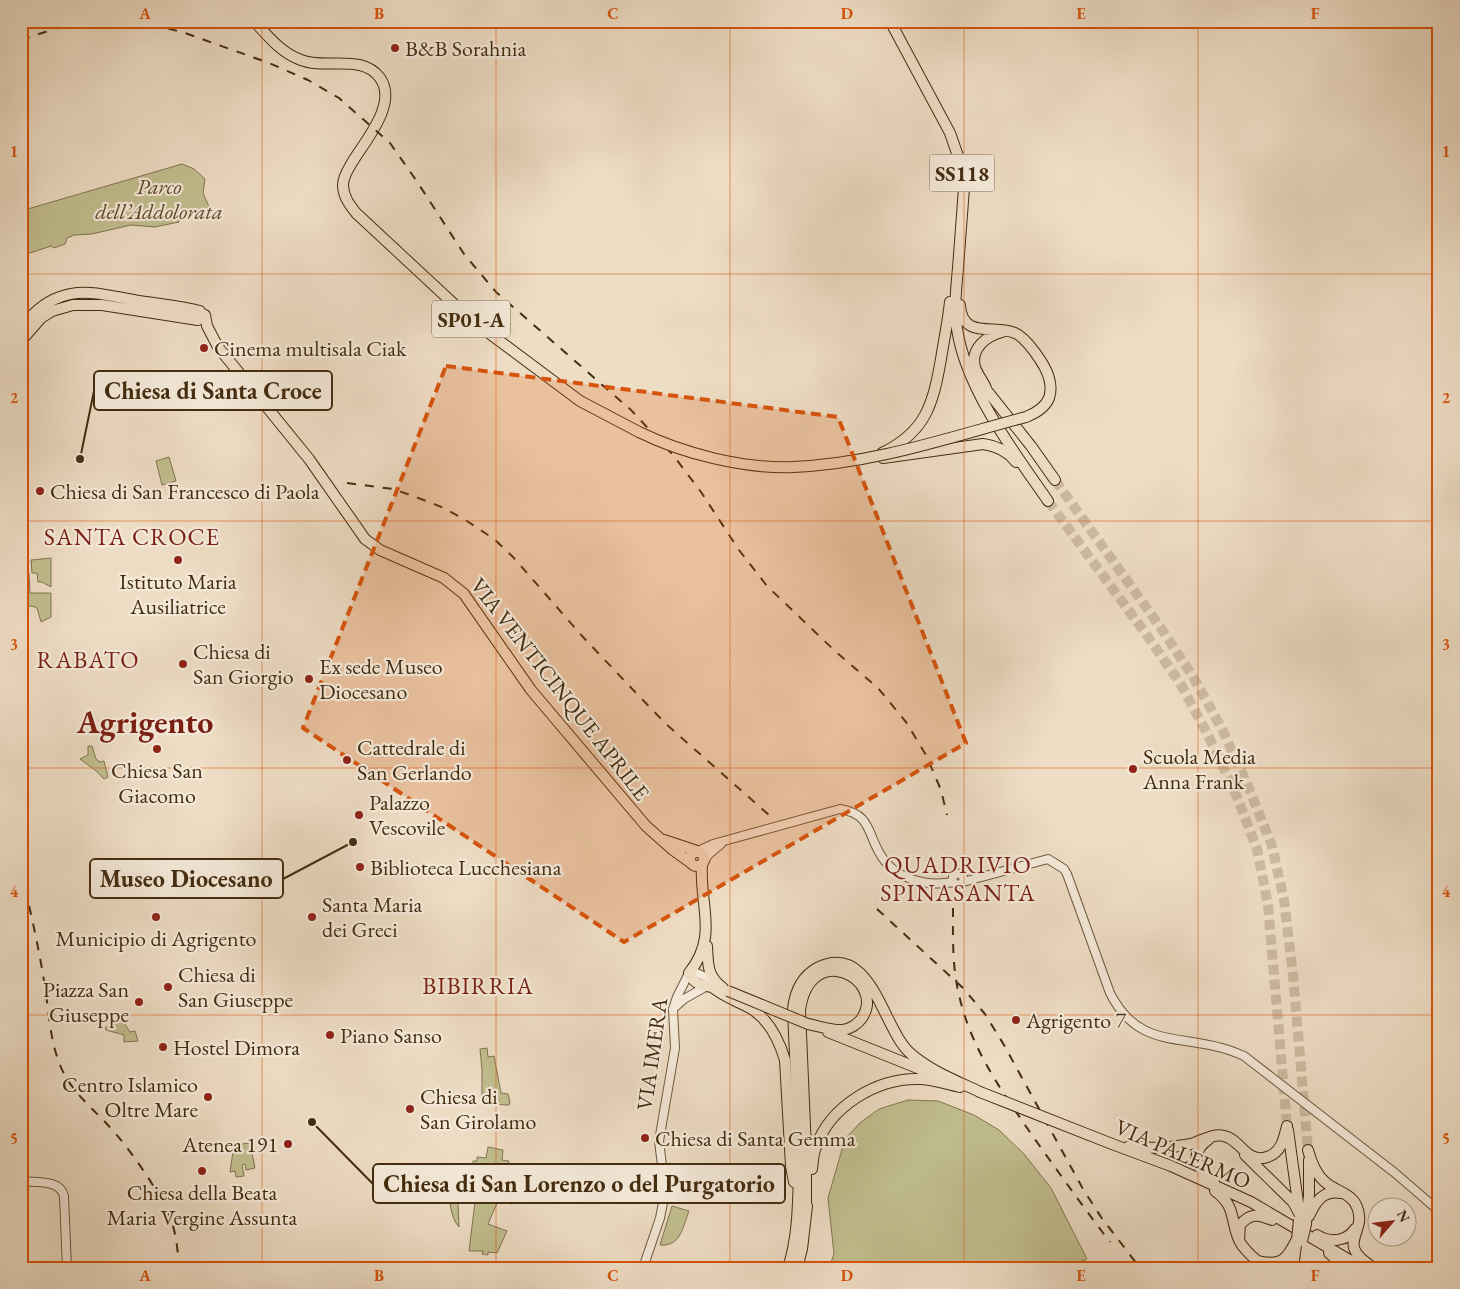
<svg xmlns="http://www.w3.org/2000/svg" width="1460" height="1289" font-family="'EB Garamond',serif">
<style>
.green{fill:#c1be8f;stroke:#827550}
.lines{fill:none;stroke-linecap:round;stroke-linejoin:round}
.major-tunnel{stroke:#ccbaa1;stroke-width:10;stroke-dasharray:10 5;stroke-linecap:butt}
.minor-casing{stroke:#6e583d;stroke-width:10}
.major-casing{stroke:#442c10;stroke-width:12}
.minor{stroke:#f4e9d9;stroke-width:8}
.major{stroke:#eeddc5;stroke-width:10}
.rail{stroke:#442c10;stroke-width:2;stroke-dasharray:9 9;stroke-linecap:butt}
.major-bridge-casing{stroke:#442c10;stroke-width:12;stroke-linecap:butt}
.major-bridge{stroke:#eeddc5;stroke-width:10}
.marked{fill:#d8540c;fill-opacity:0.2;stroke:#d8540c;stroke-width:4;stroke-dasharray:10 6;stroke-linejoin:round}
.grid{fill:none;stroke:#d8540c;stroke-width:1;stroke-opacity:0.55}
.poi-dot{fill:#8f2418;stroke:#f4e9d9;stroke-width:2}
.labels{text-anchor:middle;dominant-baseline:central;stroke-width:4.5;stroke-linejoin:round;paint-order:stroke}
.shield{fill:#f4e9d9;stroke:#79654c;stroke-width:1}
.shield-label{font-size:21px;font-weight:bold;fill:#442c10}
.poi-label{font-size:22px;fill:#442c10;stroke:#f4e9d9;text-anchor:start}
.park-label{font-size:22px;font-style:italic;fill:#5d4929;stroke:#f4e9d9}
.street-label{font-size:22px;fill:#442c10;stroke:#f4e9d9}
.neighbourhood-label{font-size:24px;letter-spacing:1px;fill:#7a1f14;stroke:#f4e9d9}
.town-label{font-size:32px;font-weight:bold;fill:#7a1f14;stroke:#f4e9d9}
.leader{fill:none;stroke:#442c10;stroke-width:2}
.callout-dot{fill:#442c10;stroke:#f4e9d9;stroke-width:2}
.callout{fill:#f4e9d9;stroke:#442c10;stroke-width:2}
.callout-label{font-size:24px;text-anchor:middle;font-weight:bold;fill:#442c10}
.neatline{fill:none;stroke:#d8540c;stroke-width:2}
.grid-label{font-size:16px;text-anchor:middle;font-weight:bold;fill:#d8540c}
</style>
<rect width="100%" height="100%" fill="#eeddc5"/>
<filter id="stains"><feTurbulence type="fractalNoise" baseFrequency=".004" numOctaves="4"/><feColorMatrix values="0 0 0 0 .2 0 0 0 0 .09 0 0 0 0 .02 0 0 0 .5 -.17"/></filter>
<radialGradient id="worn" r=".72"><stop offset=".6" stop-color="#630" stop-opacity="0"/><stop offset="1" stop-color="#630" stop-opacity=".3"/></radialGradient>
<path class="green" d="M182,164L194,169L205,179L203,193L210,209L208,213L204,211L179,218V222L155,227L131,225L92,234L74,235L67,238L65,244L54,248L51,246L21,256V211Z
M169,457L176,481L162,485L156,461Z
M51,558V587L42,582H38L37,573H32L31,560Z
M21,573H29L30,593H51V617L41,622L37,608L32,606L21,607Z
M88,746H92L96,759L100,762L104,761L108,777L104,779L95,770L80,759L88,755Z
M122,1020L130,1032L135,1031L138,1041L124,1042V1035L106,1030L105,1028Z
M487,1048L488,1057L494,1056L501,1093L508,1094L510,1102L509,1105L489,1104V1100H482V1070L480,1049Z
M908,1100L938,1101L974,1115L999,1130L1024,1154L1051,1188L1087,1259L1066,1268H829L834,1254L828,1198L845,1139L861,1122L879,1109Z
M250,1143L255,1168L246,1170L245,1164L242,1165L244,1176L236,1177L235,1171L230,1172L234,1145Z
M488,1147L503,1150L502,1160L509,1161L507,1177H510L512,1181L524,1184L522,1192L508,1189L506,1194H504V1198L513,1201L512,1204L498,1201L488,1224L507,1231L497,1253L488,1252V1255L482,1254L483,1251H469L476,1194L473,1161H477V1157L486,1158Z
M468,1170V1202H458L459,1227C448,1216 449,1188 449,1173Z
M672,1206L689,1211C683,1226 681,1247 660,1245Z"/>
<g class="lines">
<path class="major-tunnel" d="M1055,480L1158,624L1192,675L1221,727L1248,786L1272,846L1284,900L1293,975L1308,1150
M1048,501L1146,634L1180,683L1208,735L1235,792L1257,849L1268,905L1287,1126"/>
<defs>
<path id="minor" d="M698,851L713,844L840,809C870,814 867,831 879,852C893,879 926,887 953,882
M704,862L708,855L721,844
M952.5 879a5.5 5.5 0 1 1 11 0a5.5 5.5 0 1 1-11 0Z
M963,882L1048,859L1064,869L1067,874L1110,993C1137,1046 1174,1035 1222,1048C1230,1050 1237,1053 1244,1056L1395,1173L1439,1211
M675,1007L684,999L707,986
M21,1181C36,1183 60,1179 64,1196L67,1268
M643,1268L660,1218L664,1198V1182L659,1141L675,1048L673,1009L677,997L689,973H697L714,981"/>
<path id="major" d="M254,21C268,36 281,53 301,60C325,70 362,53 380,78C398,103 366,140 353,161C349,168 343,176 343,185C343,196 349,204 356,213L470,319L580,401L639,432
M890,21L950,133L958,156L964,188C962,215 960,242 958,268C956,289 954,309 957,329C966,389 1014,452 1048,501
M960,305C962,340 995,324 1015,333C1027,338 1046,366 1049,378C1051,385 1051,392 1049,398C1045,408 1036,413 1026,417
M205,315L207,326L218,347L309,459L365,539L380,550L444,578L464,594L531,690L646,826L673,850L691,863
M21,327C33,314 43,303 60,297C84,287 114,297 139,301C159,304 180,306 200,311
M21,341L41,318L52,311L73,305H102L198,320
M981,383L1031,446L1055,480
M986,388C983,381 977,374 975,367C970,348 987,336 1002,332
M882,453C926,432 933,404 941,359C944,340 948,321 950,302
M883,458L983,444C997,446 1008,451 1016,462
M664,840L697,851
M690 859a7 7 0 1 1 14 0a7 7 0 1 1-14 0Z
M702,864C699,905 719,936 689,973C695,987 705,985 717,988
M707,946C708,965 707,976 723,988
M712,987C724,997 737,1001 750,1008C769,1019 779,1040 785,1060L791,1166L794,1182
M828,1032L930,1073
M1288,1130L1299,1210
M1209,1139C1189,1153 1195,1169 1214,1180
M1112,1144L1171,1166L1251,1202L1363,1268
M1129,1146C1149,1149 1170,1148 1191,1144C1201,1141 1213,1133 1224,1136C1240,1139 1247,1164 1267,1157C1281,1153 1284,1139 1287,1126
M1308,1150C1311,1161 1315,1173 1324,1181C1334,1191 1352,1193 1357,1207C1368,1234 1333,1243 1374,1268
M1245,1155L1293,1202L1299,1213
M812,1169C813,1161 813,1154 816,1147C830,1106 877,1078 919,1079C933,1079 946,1084 960,1087
M1215,1191C1237,1206 1230,1223 1240,1242C1246,1253 1257,1260 1265,1268
M806,1212V1149L800,1010C810,939 887,979 862,1018C858,1024 850,1029 843,1030C832,1031 819,1026 808,1024
M1309,1216C1316,1201 1323,1190 1341,1193
M1306,1224L1309,1195V1160
M1317,1235C1330,1243 1346,1242 1355,1229
M1239,1240L1240,1225C1250,1213 1258,1214 1272,1220
M1329,1253L1338,1261L1342,1268
M1258,1261C1282,1267 1287,1259 1297,1239
M788,1268C798,1237 798,1205 799,1173C799,1118 795,1063 793,1009C795,991 801,977 817,968C872,941 882,1028 910,1053C930,1071 957,1081 980,1092
M797,1268L802,1249L807,1206
M1293,1268L1296,1245"/>
</defs>
<use href="#minor" class="minor-casing"/>
<use href="#major" class="major-casing"/>
<use href="#minor" class="minor"/>
<use href="#major" class="major"/>
<path class="rail" d="M115,21L151,24L185,33L269,63L308,80L339,98L390,143L416,180L464,254L496,292L631,410L673,455L701,492L739,550L767,586L835,651L878,688L906,722L926,755L941,790L947,815
M21,40L69,24L104,21
M347,483L393,489L416,497L444,508L467,521L494,539L513,557L583,637L638,695L666,724L769,815
M21,871C30,909 39,948 45,987C49,1013 50,1040 60,1065C70,1090 89,1105 107,1124C129,1147 164,1197 173,1226C177,1240 178,1254 179,1268
M953,908C953,937 952,966 959,995C971,1049 1003,1093 1034,1138C1059,1173 1084,1208 1110,1242
M877,909L963,988L985,1014L1004,1045L1083,1189L1101,1217L1140,1268"/>
<defs>
<path id="major-bridge" d="M639,432C684,454 744,469 793,467C873,464 950,437 1026,417
M728,991L808,1024
M980,1092L1112,1144
M1297,1239L1299,1220
M1302,1241L1306,1224"/>
</defs>
<use href="#major-bridge" class="major-bridge-casing"/>
<use href="#major-bridge" class="major-bridge"/>
</g>
<path class="marked" d="M446,366L838,417L966,743L624,942L303,728Z"/>
<path class="grid" d="M262,21V1268M496,21V1268M730,21V1268M964,21V1268M1198,21V1268M21,274H1439M21,521H1439M21,768H1439M21,1015H1439"/>
<g class="poi-dot">
<circle cx="395" cy="48" r="5"/>
<circle cx="204" cy="348" r="5"/>
<circle cx="40" cy="491" r="5"/>
<circle cx="178" cy="560" r="5"/>
<circle cx="183" cy="664" r="5"/>
<circle cx="309" cy="679" r="5"/>
<circle cx="157" cy="749" r="5"/>
<circle cx="347" cy="760" r="5"/>
<circle cx="1133" cy="769" r="5"/>
<circle cx="359" cy="815" r="5"/>
<circle cx="360" cy="867" r="5"/>
<circle cx="156" cy="917" r="5"/>
<circle cx="312" cy="917" r="5"/>
<circle cx="168" cy="987" r="5"/>
<circle cx="139" cy="1002" r="5"/>
<circle cx="1016" cy="1020" r="5"/>
<circle cx="330" cy="1035" r="5"/>
<circle cx="163" cy="1047" r="5"/>
<circle cx="208" cy="1097" r="5"/>
<circle cx="410" cy="1109" r="5"/>
<circle cx="645" cy="1138" r="5"/>
<circle cx="288" cy="1144" r="5"/>
<circle cx="202" cy="1171" r="5"/>
</g>
<g class="labels">
<g class="shield">
<rect x="929.5" y="154.5" width="65" height="37" rx="4"/>
<rect x="432" y="300.5" width="78" height="37" rx="4"/>
</g>
<g class="shield-label">
<text x="962" y="173">SS118</text>
<text x="471" y="319">SP01-A</text>
</g>
<g class="poi-label">
<text x="405" y="48">B&amp;B Sorahnia</text>
<text x="214" y="348">Cinema multisala Ciak</text>
<text x="50" y="491">Chiesa di San Francesco di Paola</text>
<text x="178" y="581" text-anchor="middle">Istituto Maria<tspan x="178" dy="25">Ausiliatrice</tspan></text>
<text x="193" y="651">Chiesa di<tspan x="193" dy="25">San Giorgio</tspan></text>
<text x="319" y="666">Ex sede Museo<tspan x="319" dy="25">Diocesano</tspan></text>
<text x="357" y="747">Cattedrale di<tspan x="357" dy="25">San Gerlando</tspan></text>
<text x="1143" y="756">Scuola Media<tspan x="1143" dy="25">Anna Frank</tspan></text>
<text x="157" y="770" text-anchor="middle">Chiesa San<tspan x="157" dy="25">Giacomo</tspan></text>
<text x="369" y="802">Palazzo<tspan x="369" dy="25">Vescovile</tspan></text>
<text x="370" y="867">Biblioteca Lucchesiana</text>
<text x="322" y="904">Santa Maria<tspan x="322" dy="25">dei Greci</tspan></text>
<text x="156" y="938" text-anchor="middle">Municipio di Agrigento</text>
<text x="178" y="974">Chiesa di<tspan x="178" dy="25">San Giuseppe</tspan></text>
<text x="129" y="989" text-anchor="end">Piazza San<tspan x="129" dy="25">Giuseppe</tspan></text>
<text x="1026" y="1020">Agrigento 7</text>
<text x="340" y="1035">Piano Sanso</text>
<text x="173" y="1047">Hostel Dimora</text>
<text x="198" y="1084" text-anchor="end">Centro Islamico<tspan x="198" dy="25">Oltre Mare</tspan></text>
<text x="420" y="1096">Chiesa di<tspan x="420" dy="25">San Girolamo</tspan></text>
<text x="655" y="1138">Chiesa di Santa Gemma</text>
<text x="278" y="1144" text-anchor="end">Atenea 191</text>
<text x="202" y="1192" text-anchor="middle">Chiesa della Beata<tspan x="202" dy="25">Maria Vergine Assunta</tspan></text>
</g>
<g class="park-label">
<text x="159" y="186">Parco<tspan x="159" dy="25">dell’Addolorata</tspan></text>
</g>
<g class="street-label">
<text transform="translate(560 689) rotate(52)">VIA VENTICINQUE APRILE</text>
<text transform="translate(652 1054) rotate(-82)">VIA IMERA</text>
<text transform="translate(1183 1154) rotate(23)">VIA PALERMO</text>
</g>
<g class="neighbourhood-label">
<text x="132" y="536">SANTA CROCE</text>
<text x="88" y="659">RABATO</text>
<text x="958" y="864">QUADRIVIO<tspan x="958" dy="28">SPINASANTA</tspan></text>
<text x="478" y="985">BIBIRRIA</text>
</g>
<g class="town-label">
<text x="145" y="722">Agrigento</text>
</g>
</g>
<path class="leader" d="M80 459L94 391M353 842L283 879M312 1122L373 1184"/>
<g class="callout-dot">
<circle cx="80" cy="459" r="5"/>
<circle cx="353" cy="842" r="5"/>
<circle cx="312" cy="1122" r="5"/>
</g>
<g class="callout">
<rect x="94" y="371" width="238" height="39" rx="5"/>
<rect x="90" y="859" width="193" height="39" rx="5"/>
<rect x="373" y="1164" width="412" height="39" rx="5"/>
</g>
<g class="callout-label">
<text x="213" y="399">Chiesa di Santa Croce</text>
<text x="186" y="887">Museo Diocesano</text>
<text x="579" y="1192">Chiesa di San Lorenzo o del Purgatorio</text>
</g>
<rect width="1460" height="1289" fill="none" stroke="#eeddc5" stroke-width="55"/>
<g transform="translate(1392 1222) rotate(62)"><circle r="24" fill="#f4e9d9" stroke="#ae9d89"/>
<path d="M0-4L9 19L0 12L-9 19Z" fill="#8f2418"/>
<text y="-8" font-size="14" font-weight="bold" text-anchor="middle" fill="#442c10">N</text>
</g>
<rect x="28" y="28" width="1404" height="1234" class="neatline"/>
<g class="grid-label">
<text x="145" y="19">A</text>
<text x="379" y="19">B</text>
<text x="613" y="19">C</text>
<text x="847" y="19">D</text>
<text x="1081" y="19">E</text>
<text x="1315" y="19">F</text>
<text x="14" y="157">1</text>
<text x="1446" y="157">1</text>
<text x="14" y="403">2</text>
<text x="1446" y="403">2</text>
<text x="14" y="650">3</text>
<text x="1446" y="650">3</text>
<text x="14" y="897">4</text>
<text x="1446" y="897">4</text>
<text x="14" y="1144">5</text>
<text x="1446" y="1144">5</text>
<text x="145" y="1281">A</text>
<text x="379" y="1281">B</text>
<text x="613" y="1281">C</text>
<text x="847" y="1281">D</text>
<text x="1081" y="1281">E</text>
<text x="1315" y="1281">F</text>
</g>
<rect width="100%" height="100%" filter="url(#stains)"/>
<rect width="100%" height="100%" fill="url(#worn)"/>
</svg>
